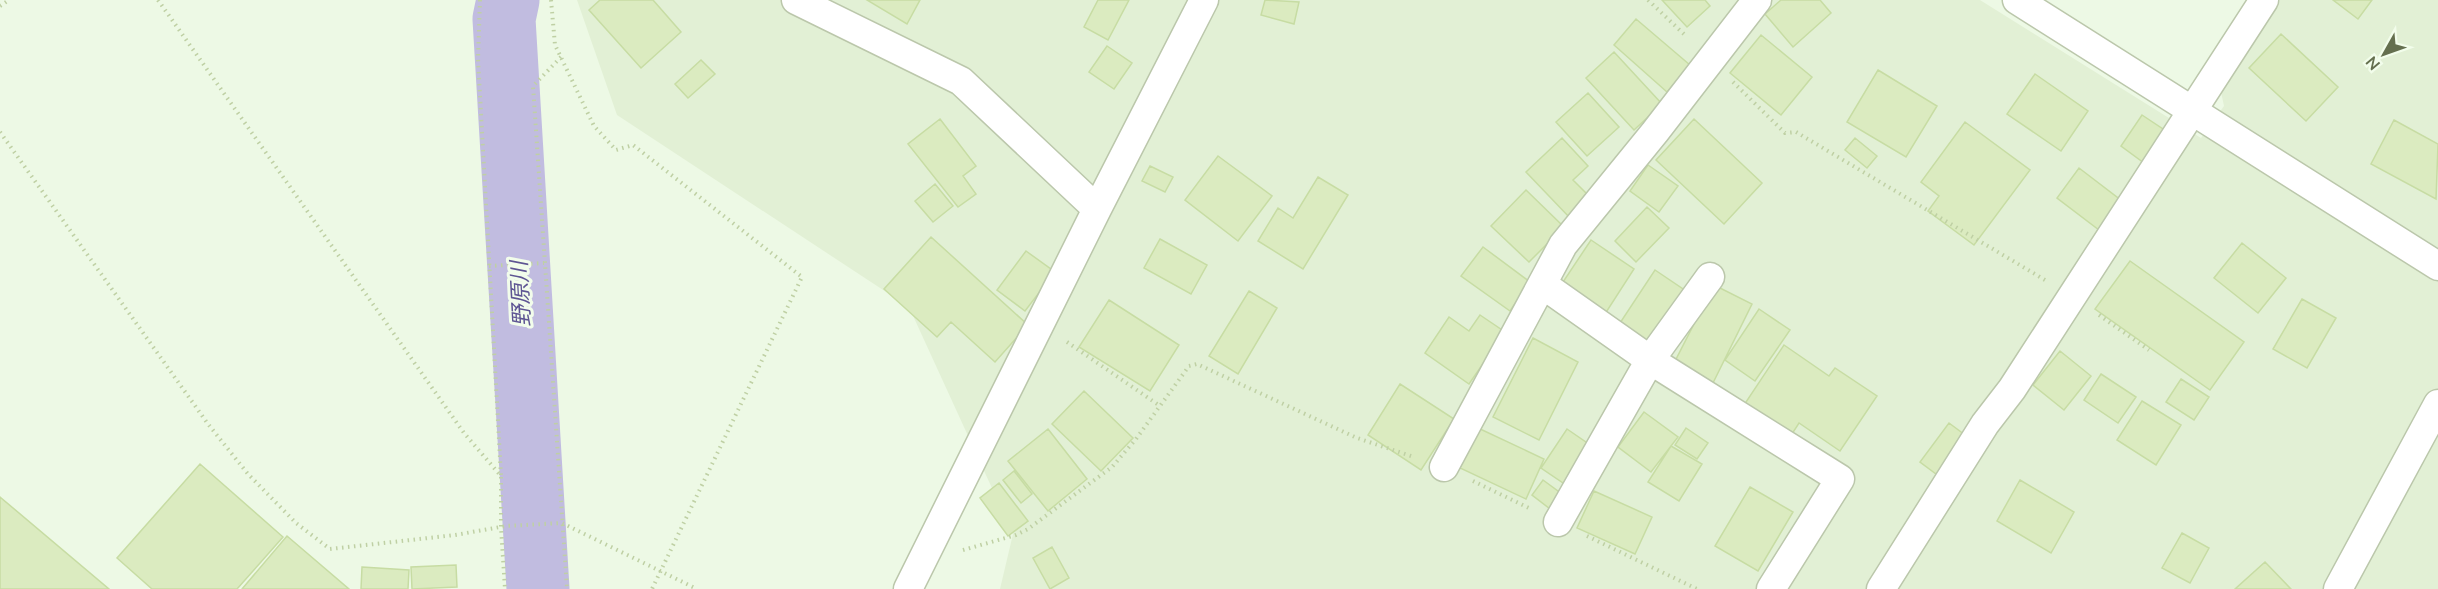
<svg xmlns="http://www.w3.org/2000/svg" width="2438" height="589" font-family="'Nunito Sans','Noto Sans JP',sans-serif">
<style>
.residential{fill:#e2f0d5}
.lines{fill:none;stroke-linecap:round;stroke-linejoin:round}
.river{stroke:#c1bce0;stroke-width:63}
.building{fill:#dbebc0;stroke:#c7dca3;stroke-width:1.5}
.minor-casing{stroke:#bbc7ab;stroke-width:31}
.path{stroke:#bfd0a4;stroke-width:4;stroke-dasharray:1.5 4.5;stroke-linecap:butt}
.minor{stroke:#fff;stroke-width:28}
.labels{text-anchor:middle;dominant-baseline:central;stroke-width:6;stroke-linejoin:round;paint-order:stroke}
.water-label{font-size:22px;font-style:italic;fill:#5e5593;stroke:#f2fdeb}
</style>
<rect width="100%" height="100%" fill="#edf9e5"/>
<path class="residential" d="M577,0H1980L2201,138L2224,106L2221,92L2280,0H2438V589H1000L1013,534L909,307L617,115Z"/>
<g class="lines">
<path class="river" d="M508,0L504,19L538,589"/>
</g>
<path class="building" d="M600,0H653L681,32L641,68L589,10Z
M867,0H920L907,24Z
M1098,0H1129L1108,40L1084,27Z
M1265,0L1299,2L1294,24L1261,15Z
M1662,0H1705L1710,6L1687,27Z
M1781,0H1820L1831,13L1793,47L1765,14Z
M2333,0H2372L2358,19Z
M1636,19L1690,65L1667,92L1614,45Z
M2281,34L2338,87L2306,121L2249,68Z
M1761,35L1812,77L1781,115L1730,73Z
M1107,46L1132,63L1114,89L1089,72Z
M1614,52L1662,104L1634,130L1586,78Z
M701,60L715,74L688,98L675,84Z
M1878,70L1937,106L1906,157L1847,122Z
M2035,74L2088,111L2061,151L2007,114Z
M1588,93L1619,127L1587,156L1556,122Z
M2142,115L2166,131L2144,163L2121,146Z
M940,119L976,166L963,176L976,194L958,207L908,144Z
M1694,119L1762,183L1724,224L1656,160Z
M2394,120L2438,144L2436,199L2371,164Z
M1965,122L2030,170L1974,245L1928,211L1939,196L1921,182Z
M1562,138L1588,166L1573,180L1591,198L1570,218L1526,172Z
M1855,138L1877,156L1867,168L1845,150Z
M1218,156L1272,196L1238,241L1185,200Z
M1648,165L1678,186L1659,212L1630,191Z
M1150,166L1173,177L1165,192L1142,181Z
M2079,168L2122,201L2099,230L2057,198Z
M1318,177L1348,195L1303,269L1258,241L1278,208L1293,218Z
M935,184L953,206L933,222L915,201Z
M1526,190L1564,227L1529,262L1491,226Z
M1647,207L1669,228L1636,262L1615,241Z
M931,237L1028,325L995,362L951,322L937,337L884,289Z
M1160,239L1207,265L1191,294L1144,268Z
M1591,240L1634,269L1605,314L1561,285Z
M2242,243L2286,278L2258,313L2214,278Z
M1483,247L1530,282L1510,311L1461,276Z
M1026,251L1055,272L1025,311L997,290Z
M2130,261L2244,342L2210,390L2095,309Z
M1655,270L1689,293L1647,355L1614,332Z
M1714,285L1752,304L1709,391L1670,371Z
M1249,291L1277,308L1238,374L1209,356Z
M2302,299L2336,318L2307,368L2273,349Z
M1109,300L1179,345L1150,391L1079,347Z
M1759,309L1790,330L1755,381L1725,360Z
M1480,315L1505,332L1469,384L1425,353L1449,317L1469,331Z
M1533,338L1578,362L1539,440L1493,417Z
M1784,345L1829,376L1835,368L1877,396L1840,451L1799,423L1790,437L1744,405Z
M2060,351L2091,376L2064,410L2033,385Z
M2101,374L2136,397L2118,423L2084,400Z
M2181,379L2209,397L2194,420L2166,402Z
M1400,384L1454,419L1421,470L1368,435Z
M1084,391L1133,438L1101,471L1052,424Z
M2142,401L2181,425L2156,465L2117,440Z
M1644,412L1678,437L1651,472L1618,447Z
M1949,423L1969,438L1940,477L1920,462Z
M1478,428L1544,459L1526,499L1460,468Z
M1686,428L1708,443L1697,459L1675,445Z
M1048,429L1087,479L1048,511L1008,461Z
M1567,429L1596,449L1569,487L1541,468Z
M1671,446L1702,464L1679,501L1648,482Z
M200,464L283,537L237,589H152L117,558Z
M1014,471L1032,494L1021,503L1003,480Z
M1543,480L1566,497L1554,512L1532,495Z
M2020,480L2074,512L2051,553L1997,521Z
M999,483L1028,521L1008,536L980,498Z
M1750,487L1793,512L1758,571L1715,546Z
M1594,491L1652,517L1635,554L1577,528Z
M0,497L109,589H0Z
M2182,533L2209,548L2190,583L2162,568Z
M287,536L349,589H242Z
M1052,547L1069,578L1050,589L1033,558Z
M2265,562L2291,589H2235Z
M456,565L457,587L412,589L411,567Z
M362,567L409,570L408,589H361Z"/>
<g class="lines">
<defs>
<path id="minor" d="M796,0L961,81L1097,209
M2017,0L2438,266
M1542,284L1650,360L1840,479L1771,589
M1444,467L1563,245L1655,132L1757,0
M1558,522L1650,360L1710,277
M908,589L1097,209L1204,0
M1881,589L1985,424L2012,389L2264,0
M2338,589L2438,404"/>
</defs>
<use href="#minor" class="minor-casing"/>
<path class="path" d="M158,0L464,433L501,476V527L505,589
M480,0L478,59L501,476
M551,0L555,45L594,126L616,150L633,145L802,277L652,589
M1648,0L1687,37
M0,6L9,0
M561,57L533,86L567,589
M1733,82L1785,133L1796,132L2045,280
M0,132L208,424L248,474L296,523L330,549L455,535L506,526L562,523L697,589
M489,266L544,263
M2099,315L2149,350
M1067,342L1160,406
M1473,481L1531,509
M1587,536L1697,589
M963,550L1016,535L1028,529L1112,467L1136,439L1189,366L1197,364L1357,438L1414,457"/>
<use href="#minor" class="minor"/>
</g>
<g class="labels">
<g class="water-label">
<text transform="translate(521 294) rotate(-93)">野原川</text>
</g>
</g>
<g transform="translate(2384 54) rotate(230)" stroke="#f2fdeb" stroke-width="4.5" paint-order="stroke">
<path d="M0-4.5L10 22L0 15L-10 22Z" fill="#646f4e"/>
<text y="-9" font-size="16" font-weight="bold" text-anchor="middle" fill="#646f4e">N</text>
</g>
</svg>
